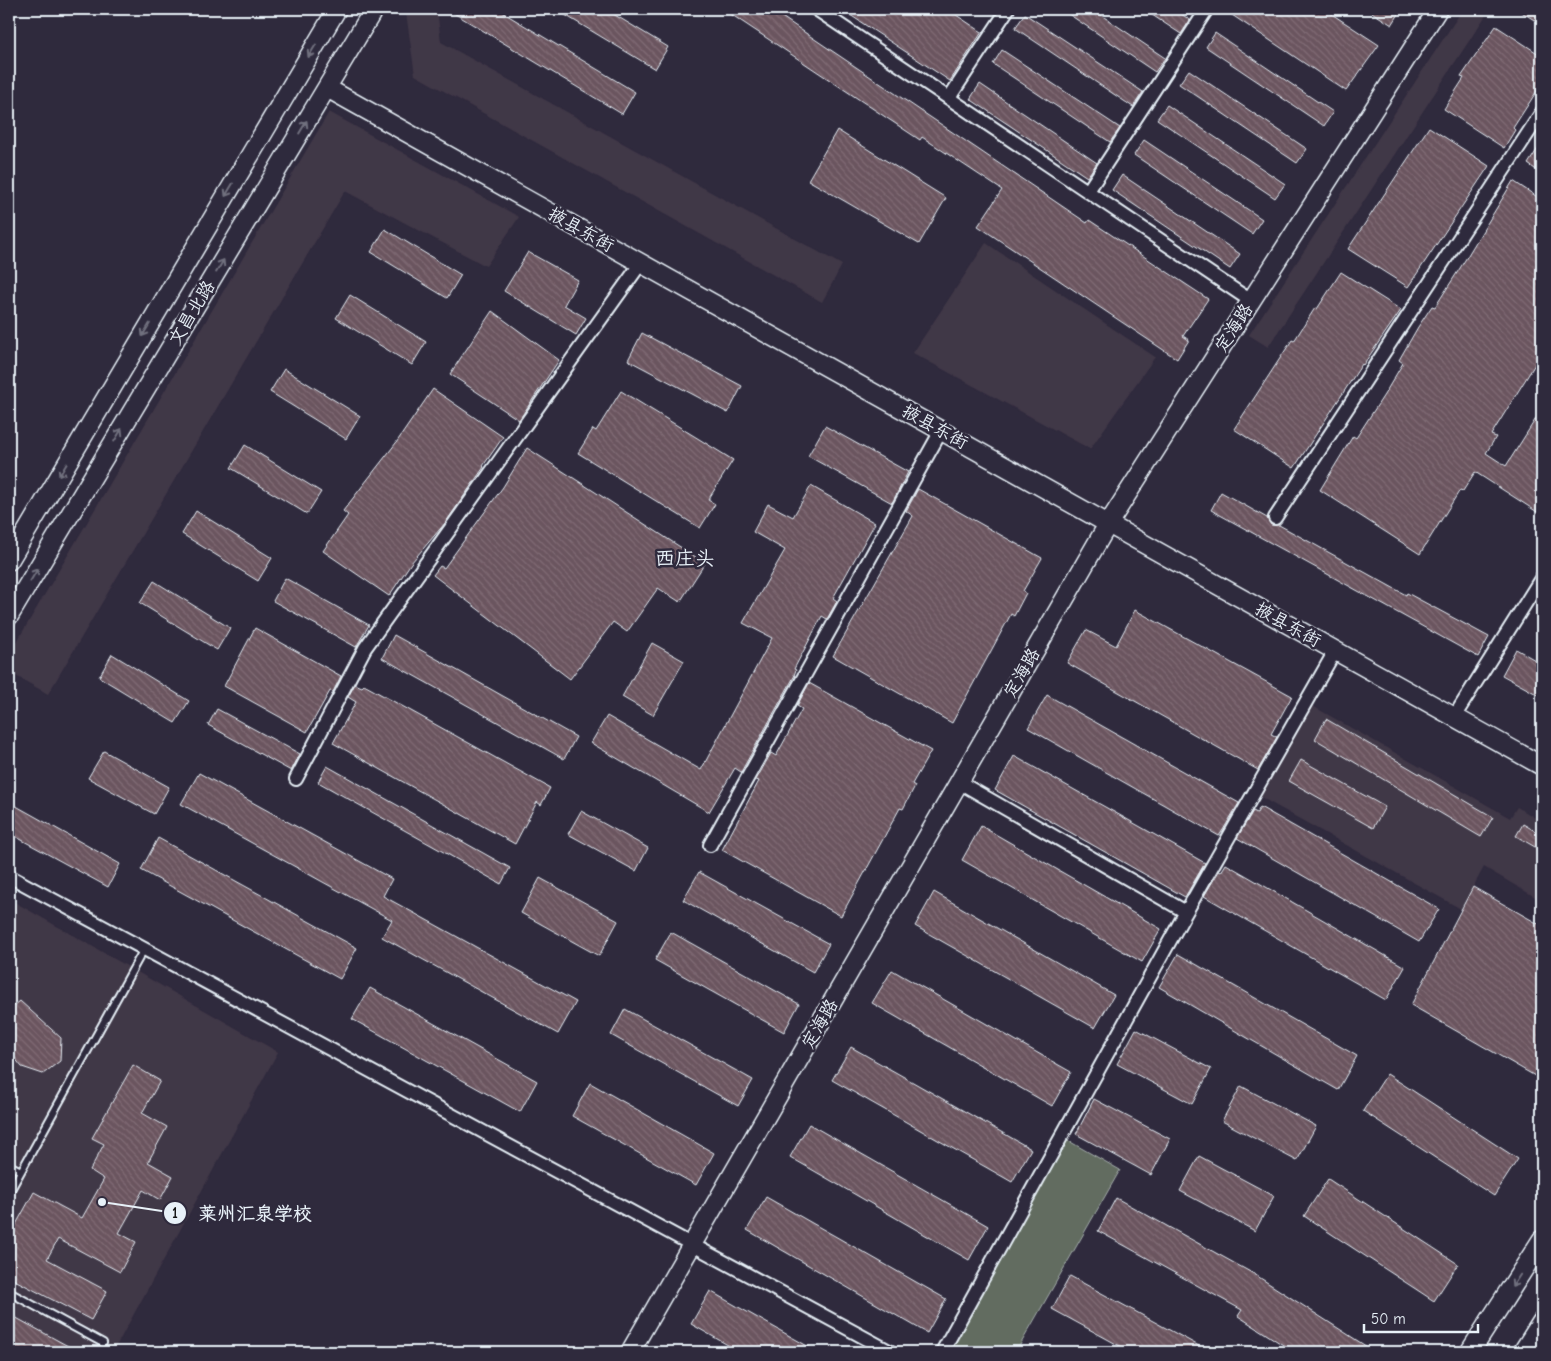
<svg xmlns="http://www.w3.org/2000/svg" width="1551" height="1361" font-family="'Comic Neue','LXGW WenKai TC',sans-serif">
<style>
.built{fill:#413747}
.green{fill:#626c60;stroke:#a5aeac}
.building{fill:url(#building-back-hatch);stroke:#e8f1f8}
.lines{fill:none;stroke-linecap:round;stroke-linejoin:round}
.lane-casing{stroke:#e8f1f8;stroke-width:10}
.street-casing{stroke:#e8f1f8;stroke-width:16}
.secondary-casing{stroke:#e8f1f8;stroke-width:21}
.primary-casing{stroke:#e8f1f8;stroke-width:22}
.lane{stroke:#2f2a3d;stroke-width:6}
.street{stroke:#2f2a3d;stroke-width:12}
.secondary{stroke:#2f2a3d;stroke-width:18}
.primary{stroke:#2f2a3d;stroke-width:19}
.oneway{stroke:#70707e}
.labels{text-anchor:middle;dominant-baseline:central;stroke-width:5;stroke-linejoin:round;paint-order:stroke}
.street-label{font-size:18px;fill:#e8f1f8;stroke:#2f2a3d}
.quarter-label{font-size:20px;fill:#e8f1f8;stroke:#2f2a3d}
.leader{fill:none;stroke:#e8f1f8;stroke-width:2}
.callout-dot{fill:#e8f1f8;stroke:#2f2a3d;stroke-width:2}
.mark-label{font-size:15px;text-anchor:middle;font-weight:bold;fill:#111}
.callout-label{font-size:19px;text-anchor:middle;font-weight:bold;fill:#e8f1f8;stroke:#2f2a3d;stroke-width:5;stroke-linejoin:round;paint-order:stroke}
</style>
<defs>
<pattern id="building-back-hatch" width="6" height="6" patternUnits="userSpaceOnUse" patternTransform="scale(1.25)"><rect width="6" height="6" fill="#6b545e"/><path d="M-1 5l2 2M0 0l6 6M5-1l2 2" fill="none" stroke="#806d76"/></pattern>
</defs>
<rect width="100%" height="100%" fill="#2f2a3d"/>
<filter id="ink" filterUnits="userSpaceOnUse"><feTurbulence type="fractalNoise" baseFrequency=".02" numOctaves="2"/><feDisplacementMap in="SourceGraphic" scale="10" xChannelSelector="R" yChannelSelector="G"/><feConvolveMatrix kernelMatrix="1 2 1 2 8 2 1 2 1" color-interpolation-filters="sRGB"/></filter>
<g filter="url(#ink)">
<path class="built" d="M408,9H437L441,42L842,265L822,302L415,75L406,13Z
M1463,9H1490L1268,347L1249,335Z
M329,112L519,217L486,266L345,191L48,694L9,672V655Z
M986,243L1155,357L1090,449L913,353Z
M1309,704L1510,818L1517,807L1542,822V901L1484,867L1461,909L1257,795Z
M9,899L278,1052L113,1352H9Z"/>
<path class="green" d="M1067,1140L1120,1170L1016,1352H946Z"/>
<path class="building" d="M447,9H497L635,92L622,114Z
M555,9H605L668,47L655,69Z
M723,9H770L1087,223L1089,220L1208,299L1183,336L1189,340L1177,359L978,226L1002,190L922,137L920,140Z
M841,9H947L982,32L950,81Z
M1061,9H1092L1165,58L1155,72Z
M1143,9H1174L1190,20L1181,34Z
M1223,9H1324L1379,45L1346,91Z
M1367,9H1402L1392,25Z
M1517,9H1542V25Z
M1025,14L1143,92L1133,107L1015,28Z
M1496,26L1542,56V83L1513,128L1515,130L1504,148L1444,109L1464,78L1461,77Z
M1215,33L1333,112L1324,126L1206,47Z
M1002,50L1120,128L1110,142L993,64Z
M1189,70L1307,149L1297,163L1179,84Z
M980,84L1097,163L1087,177L970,99Z
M1167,105L1285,184L1275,198L1157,119Z
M1429,127L1489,166L1408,287L1348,249Z
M837,130L946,198L919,244L808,180Z
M1144,140L1262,219L1252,234L1134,155Z
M1542,142V174L1528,164Z
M1122,175L1240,254L1230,269L1112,190Z
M1513,181L1542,200V353L1491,435L1496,437L1486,453L1506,466L1542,409V515L1475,472L1463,491L1460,490L1420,554L1320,490L1353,436L1356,438L1384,395L1403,363L1399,360L1418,327L1432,306L1435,307L1462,265Z
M385,229L461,275L447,298L371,252Z
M528,252L578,280L564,305L586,318L576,335L504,291Z
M1341,272L1401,310L1363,365L1362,364L1294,468L1234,429L1292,340L1294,341L1315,308L1317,309Z
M350,295L426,342L412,365L336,318Z
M492,311L559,360L519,420L450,374Z
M642,333L742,386L728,413L628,360Z
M284,369L360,416L346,439L270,392Z
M433,389L503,437L483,466L484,467L446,522L411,563L389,596L323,551L348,515L343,511L396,443Z
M621,391L733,460L708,500L715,504L700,528L578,453L593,429L596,431Z
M825,426L908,472L892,503L808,456Z
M245,445L321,492L307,514L231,468Z
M527,448L705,563L680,602L658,588L627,632L613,622L570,679L433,575L440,566L444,568L503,487Z
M811,486L875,523L833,598L837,601L827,619L822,616L794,669L796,670L794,675H795L741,772L735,768L709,812L591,743L607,716L701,770L772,638L743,623L785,550L753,532L768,504L793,517Z
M918,489L1042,558L1023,591L1026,593L1014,616L1011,614L952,723L833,656L913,516L906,511Z
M1221,492L1267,518L1271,525H1279L1406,595L1407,593L1489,637L1478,657L1211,510Z
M196,511L272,558L258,581L182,534Z
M285,578L369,625L356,647L273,601Z
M154,581L230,628L217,650L140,603Z
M1135,610L1292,696L1271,734L1277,737L1258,770L1067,663L1086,630L1116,646Z
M255,628L341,676L333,692L330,691L307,732L224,686Z
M394,635L576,737L564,759L382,658Z
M652,643L684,661L653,715L622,697Z
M1516,649L1542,664V697L1502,675Z
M112,654L189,701L175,723L99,677Z
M809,683L931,751L912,784L915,786L903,809L900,808L841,916L722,850L759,781L756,780L771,753L776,756L802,709L797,706Z
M355,684L362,687L364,685L550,788L541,805L537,802L515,844L333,743L356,702L348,697Z
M1047,695L1239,803L1223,830L1219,836L1028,728Z
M217,709L300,754L291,771L208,725Z
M1326,719L1493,817L1481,837L1315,739Z
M104,751L169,787L154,814L88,778Z
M1014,756L1205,863L1185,897L995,790Z
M1301,760L1385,807L1373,828L1289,781Z
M327,766L510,868L501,884L318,782Z
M199,773L392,879L383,896L576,1002L558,1034L382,937L392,920L181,804Z
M9,802L120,864L108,887L9,833Z
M1260,807L1439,909L1419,942L1237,838L1253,811L1257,813Z
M581,811L648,848L636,871L568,834Z
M1523,824L1542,835V851L1516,836Z
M981,826L1161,929L1142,962L962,860Z
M158,838L357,948L340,979L141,870Z
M1226,864L1405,967L1386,1000L1204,896L1219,871L1221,872Z
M699,872L829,944L813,972L683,900Z
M540,878L618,921L599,956L521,913Z
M1473,887L1542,926V1080L1411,1005Z
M934,892L1114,995L1095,1028L915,926Z
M671,932L799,1004L784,1032L655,960Z
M1178,954L1357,1056L1338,1090L1159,987Z
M892,970L1071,1072L1052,1106L872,1003Z
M370,988L537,1081L520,1112L352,1019Z
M20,1001L61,1038L60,1061L43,1074L22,1067L9,1051V1010Z
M625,1009L753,1080L738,1106L611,1035Z
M1136,1029L1211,1069L1192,1104L1117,1064Z
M851,1047L1031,1149L1012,1182L832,1080Z
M133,1065L160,1081L142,1113L167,1127L148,1162L173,1176L160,1200L143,1190L119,1233L136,1242L120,1272L58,1239L47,1259L107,1291L91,1320L9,1277V1237L34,1192L82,1218L104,1179L90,1170L104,1144L92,1138Z
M1387,1074L1518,1159L1494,1196L1363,1111Z
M590,1083L714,1153L696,1185L572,1116Z
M1241,1086L1316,1126L1297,1161L1222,1121Z
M1094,1099L1170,1139L1151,1175L1076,1134Z
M809,1124L988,1226L969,1260L790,1157Z
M1199,1156L1274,1196L1255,1231L1180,1191Z
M1328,1179L1458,1264L1434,1301L1304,1216Z
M766,1197L946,1299L927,1333L747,1230Z
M1116,1198L1254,1274L1375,1352H1294L1238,1316L1242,1310L1098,1231Z
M1070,1276L1210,1352H1131L1052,1309Z
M710,1291L818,1352H740L691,1324Z
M9,1314L79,1352H18L9,1347Z"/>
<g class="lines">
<defs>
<path id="lane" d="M9,1165L21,1171
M9,1193L144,949
M9,1292L103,1343"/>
<path id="street" d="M816,9L1251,301
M949,98L1008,9
M1088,191L1207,9
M1275,518L1542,112
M1454,717L1542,577
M296,779L365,648L641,263
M959,782L1186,912
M710,845L941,431
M9,876L891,1352
M942,1352L1182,919L1335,651"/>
<path id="secondary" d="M327,88L1542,766
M9,561L337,9
M9,616L374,9
M630,1352L1108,524L1438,9"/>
<path id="primary" d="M1470,1352L1542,1240
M1523,1352L1542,1322"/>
</defs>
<use href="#lane" class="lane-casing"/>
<use href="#street" class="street-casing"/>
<use href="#secondary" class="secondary-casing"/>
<use href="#primary" class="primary-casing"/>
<use href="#lane" class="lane"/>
<use href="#street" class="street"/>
<use href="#secondary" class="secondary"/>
<use href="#primary" class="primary"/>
</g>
<defs><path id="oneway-shaft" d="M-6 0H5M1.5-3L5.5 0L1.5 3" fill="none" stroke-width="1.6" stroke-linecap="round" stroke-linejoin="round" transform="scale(1.25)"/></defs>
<g class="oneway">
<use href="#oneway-shaft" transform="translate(312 51) rotate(121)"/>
<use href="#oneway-shaft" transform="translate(303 127) rotate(-59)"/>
<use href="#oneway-shaft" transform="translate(229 190) rotate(121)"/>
<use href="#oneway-shaft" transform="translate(220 266) rotate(-59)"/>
<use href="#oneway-shaft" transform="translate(146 330) rotate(121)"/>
<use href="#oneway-shaft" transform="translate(118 435) rotate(-59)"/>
<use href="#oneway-shaft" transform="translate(63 470) rotate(121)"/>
<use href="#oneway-shaft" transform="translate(34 575) rotate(-59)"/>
<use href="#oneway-shaft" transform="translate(1516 1281) rotate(123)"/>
</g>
</g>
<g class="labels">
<g class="street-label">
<text transform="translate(581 230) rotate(29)">掖县东街</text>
<text transform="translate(192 313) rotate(-59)">文昌北路</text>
<text transform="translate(1234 328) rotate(-57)">定海路</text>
<text transform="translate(935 427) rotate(29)">掖县东街</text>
<text transform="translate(1288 625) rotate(29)">掖县东街</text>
<text transform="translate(1022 673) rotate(-60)">定海路</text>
<text transform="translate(820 1024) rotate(-60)">定海路</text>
</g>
<g class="quarter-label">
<text x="685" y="558">西庄头</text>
</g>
</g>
<path class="leader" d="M102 1202L175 1213"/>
<g class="callout-dot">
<circle cx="102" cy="1202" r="5"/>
<circle cx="175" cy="1213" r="12"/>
</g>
<g class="mark-label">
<text x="175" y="1218">1</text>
</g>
<g class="callout-label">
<text x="255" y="1220">莱州汇泉学校</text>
</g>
<rect width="1551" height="1361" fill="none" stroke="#2f2a3d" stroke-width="30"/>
<rect x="15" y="15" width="1521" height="1331" fill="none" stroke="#e8f1f8" stroke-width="2" filter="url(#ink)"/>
<path d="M1364 1324v8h114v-8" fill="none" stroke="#e8f1f8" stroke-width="2.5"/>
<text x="1371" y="1324" font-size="15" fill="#e8f1f8" stroke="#2f2a3d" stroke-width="4" paint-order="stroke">50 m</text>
</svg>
